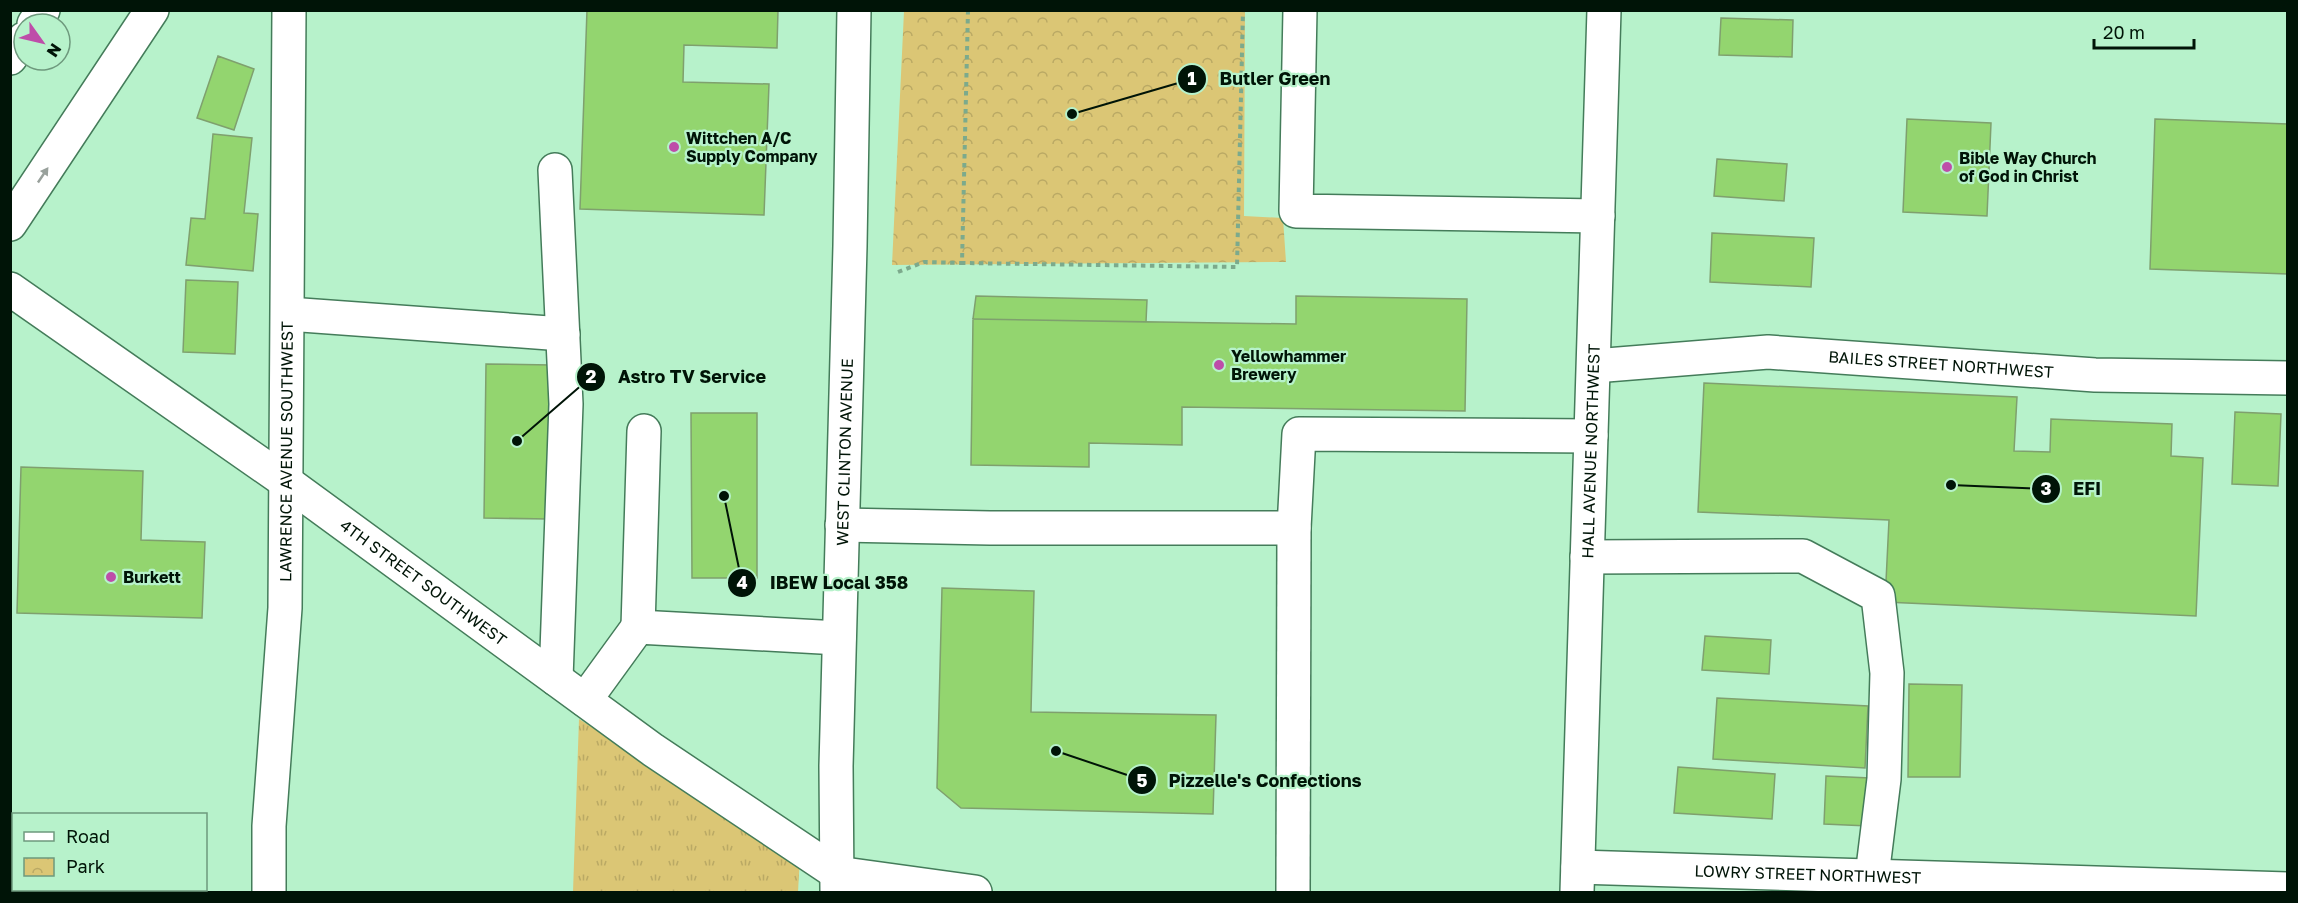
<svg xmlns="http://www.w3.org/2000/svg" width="2298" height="903" font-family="'Golos Text',sans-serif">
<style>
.grass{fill:url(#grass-tufts)}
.park{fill:url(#park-crowns)}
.building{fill:#93d56f;stroke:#7fa06e;stroke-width:1.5}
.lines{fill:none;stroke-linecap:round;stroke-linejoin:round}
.minor-casing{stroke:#447c5a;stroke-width:36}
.major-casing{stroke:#447c5a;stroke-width:36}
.path{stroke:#7caa8c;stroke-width:4;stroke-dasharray:4.5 4.5;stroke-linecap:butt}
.minor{stroke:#fff;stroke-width:33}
.major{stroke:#fff;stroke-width:33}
.oneway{fill:#99a19c}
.poi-dot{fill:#be4da9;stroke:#b7f2cb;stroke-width:2}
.labels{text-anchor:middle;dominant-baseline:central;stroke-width:4.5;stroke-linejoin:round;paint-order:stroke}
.poi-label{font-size:16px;font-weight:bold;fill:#001407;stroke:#b7f2cb;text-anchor:start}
.street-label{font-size:16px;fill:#001407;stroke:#b7f2cb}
.leader{fill:none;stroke:#001407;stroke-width:2}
.callout-dot{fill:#001407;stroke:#b7f2cb;stroke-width:2}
.mark-label{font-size:18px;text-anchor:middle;font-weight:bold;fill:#fff}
.callout-label{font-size:18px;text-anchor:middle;font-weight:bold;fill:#001407;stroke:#b7f2cb;stroke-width:4.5;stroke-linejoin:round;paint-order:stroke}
</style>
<defs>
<pattern id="grass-tufts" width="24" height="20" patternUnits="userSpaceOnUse" patternTransform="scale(1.5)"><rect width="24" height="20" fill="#dbc675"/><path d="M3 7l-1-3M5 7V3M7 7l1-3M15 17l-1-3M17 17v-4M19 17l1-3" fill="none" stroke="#baa964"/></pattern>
<pattern id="park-crowns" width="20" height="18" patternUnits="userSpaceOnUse" patternTransform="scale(1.5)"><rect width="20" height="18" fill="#dbc675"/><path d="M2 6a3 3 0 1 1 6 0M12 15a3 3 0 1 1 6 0" fill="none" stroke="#baa964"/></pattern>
</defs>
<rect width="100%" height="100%" fill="#b7f2cb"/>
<path class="grass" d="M579,719L800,857L798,892H573Z"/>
<path class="park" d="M904,11H1245L1244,216L1283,218L1286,262L892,265Z"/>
<path class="building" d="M587,10H778L777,48L684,45L683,82L769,84L764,215L580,209Z
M1721,18L1793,20L1792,57L1719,55Z
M218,56L254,69L234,130L197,118Z
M1907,119L1991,123L1987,216L1903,212Z
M2155,119L2288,124V274L2150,269Z
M213,134L252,138L244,213L258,214L253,271L186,265L191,218L205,219Z
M1717,159L1787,164L1784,201L1714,196Z
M1712,233L1814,238L1811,287L1710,282Z
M186,280L238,282L235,354L183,352Z
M976,296L1147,300L1146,322L973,319Z
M1296,296L1467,299L1465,411L1182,407V445L1089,443V467L971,465L973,319L1296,324Z
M486,364L551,365L548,519L484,518Z
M1704,383L2017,397L2014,451L2050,452L2051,419L2172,424L2171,456L2203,458L2196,616L1885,602L1889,520L1698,512Z
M2235,412L2281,414L2278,486L2232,484Z
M691,413H757V578H692Z
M21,467L143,471L141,540L205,542L202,618L17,613Z
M942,588L1034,591L1031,712L1216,715L1213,814L961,808L937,788Z
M1705,636L1771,640L1769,674L1702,670Z
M1909,684L1962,685L1960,777H1908Z
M1717,698L1868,706L1865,768L1713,759Z
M1678,767L1775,774L1772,819L1674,813Z
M1826,776L1870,778L1868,826L1824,824Z"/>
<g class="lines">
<defs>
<g id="minor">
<path d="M1300,10L1296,211L1598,216"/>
<path d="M555,170L566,404L556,679"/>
<path id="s1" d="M10,289L285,481L653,750L837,873L975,892"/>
<path d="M288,314L563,334"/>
<path id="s2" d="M1594,366L1768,352L2095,375L2288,378"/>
<path d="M842,525L990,528H1294L1299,434L1591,436"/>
<path d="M1587,557L1803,556L1878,596L1887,673L1884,779L1872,876"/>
<path d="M638,627L644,431"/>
<path d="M585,700L638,627L839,638"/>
<path id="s3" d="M1578,867L2288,889"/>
<path id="s4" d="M837,890L836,766L850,246L854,10"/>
<path id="s5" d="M269,892V826L285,608L289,10"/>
<path d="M1293,892L1294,528"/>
<path id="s6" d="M1577,892L1604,10"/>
</g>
<path id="major" d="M34,24L43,10
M10,58L24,39
M10,224L152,10"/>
</defs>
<use href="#minor" class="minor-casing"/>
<use href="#major" class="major-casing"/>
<path class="path" d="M968,10L962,263L1237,267L1243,10
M898,272L924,262L962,263"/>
<use href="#minor" class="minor"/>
<use href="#major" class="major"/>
</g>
<defs><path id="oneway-solid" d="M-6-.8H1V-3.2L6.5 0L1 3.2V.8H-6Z" transform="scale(1.5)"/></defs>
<use class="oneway" href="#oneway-solid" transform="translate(43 175) rotate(-56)"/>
<g class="poi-dot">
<circle cx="674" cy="147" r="6"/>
<circle cx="1947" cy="167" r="6"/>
<circle cx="1219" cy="365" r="6"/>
<circle cx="111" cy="577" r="6"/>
</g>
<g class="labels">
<g class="poi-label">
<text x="686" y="138">Wittchen A/C<tspan x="686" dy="18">Supply Company</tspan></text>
<text x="1959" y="158">Bible Way Church<tspan x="1959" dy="18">of God in Christ</tspan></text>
<text x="1231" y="356">Yellowhammer<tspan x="1231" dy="18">Brewery</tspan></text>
<text x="123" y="577">Burkett</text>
</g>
<g class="street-label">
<text stroke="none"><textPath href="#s2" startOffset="348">BAILES STREET NORTHWEST</textPath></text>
<text stroke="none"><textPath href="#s4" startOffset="438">WEST CLINTON AVENUE</textPath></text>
<text stroke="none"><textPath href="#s5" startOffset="441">LAWRENCE AVENUE SOUTHWEST</textPath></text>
<text stroke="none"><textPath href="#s6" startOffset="441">HALL AVENUE NORTHWEST</textPath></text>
<text stroke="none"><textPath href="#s1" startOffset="507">4TH STREET SOUTHWEST</textPath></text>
<text stroke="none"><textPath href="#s3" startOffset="230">LOWRY STREET NORTHWEST</textPath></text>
</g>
</g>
<path class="leader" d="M1072 114L1192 79M517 441L591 377M1951 485L2046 489M724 496L742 583M1056 751L1142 780"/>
<g class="callout-dot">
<circle cx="1072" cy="114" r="6"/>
<circle cx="517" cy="441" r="6"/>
<circle cx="1951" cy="485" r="6"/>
<circle cx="724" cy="496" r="6"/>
<circle cx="1056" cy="751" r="6"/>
<circle cx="1192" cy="79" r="15"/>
<circle cx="591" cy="377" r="15"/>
<circle cx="2046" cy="489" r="15"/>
<circle cx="742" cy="583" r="15"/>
<circle cx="1142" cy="780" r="15"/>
</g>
<g class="mark-label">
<text x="1192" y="85">1</text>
<text x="591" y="383">2</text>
<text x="2046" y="495">3</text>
<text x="742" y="589">4</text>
<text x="1142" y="787">5</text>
</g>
<g class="callout-label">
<text x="1275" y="85">Butler Green</text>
<text x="692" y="383">Astro TV Service</text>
<text x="2087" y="495">EFI</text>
<text x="839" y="589">IBEW Local 358</text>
<text x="1265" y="787">Pizzelle's Confections</text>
</g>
<rect width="2298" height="903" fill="none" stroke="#001407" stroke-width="24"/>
<rect x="12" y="813" width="195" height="78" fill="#b7f2cb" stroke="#6e997d" stroke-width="1.5"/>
<rect x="24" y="832" width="30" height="9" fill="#ffffff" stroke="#6e997d" stroke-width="1.5"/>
<text x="66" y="843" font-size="18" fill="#001407">Road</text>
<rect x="24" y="858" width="30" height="18" fill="url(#park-crowns)" stroke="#6e997d" stroke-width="1.5"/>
<text x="66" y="873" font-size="18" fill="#001407">Park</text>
<g transform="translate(42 42) rotate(124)"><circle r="28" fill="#b7f2cb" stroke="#6e997d" stroke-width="1.5"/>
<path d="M0-4.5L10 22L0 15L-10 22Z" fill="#be4da9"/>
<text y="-9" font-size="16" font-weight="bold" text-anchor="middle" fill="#001407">N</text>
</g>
<path d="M2094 39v9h100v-9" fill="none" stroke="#001407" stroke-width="3"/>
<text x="2103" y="39" font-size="18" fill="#001407" stroke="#b7f2cb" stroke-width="4.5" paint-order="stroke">20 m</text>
</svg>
